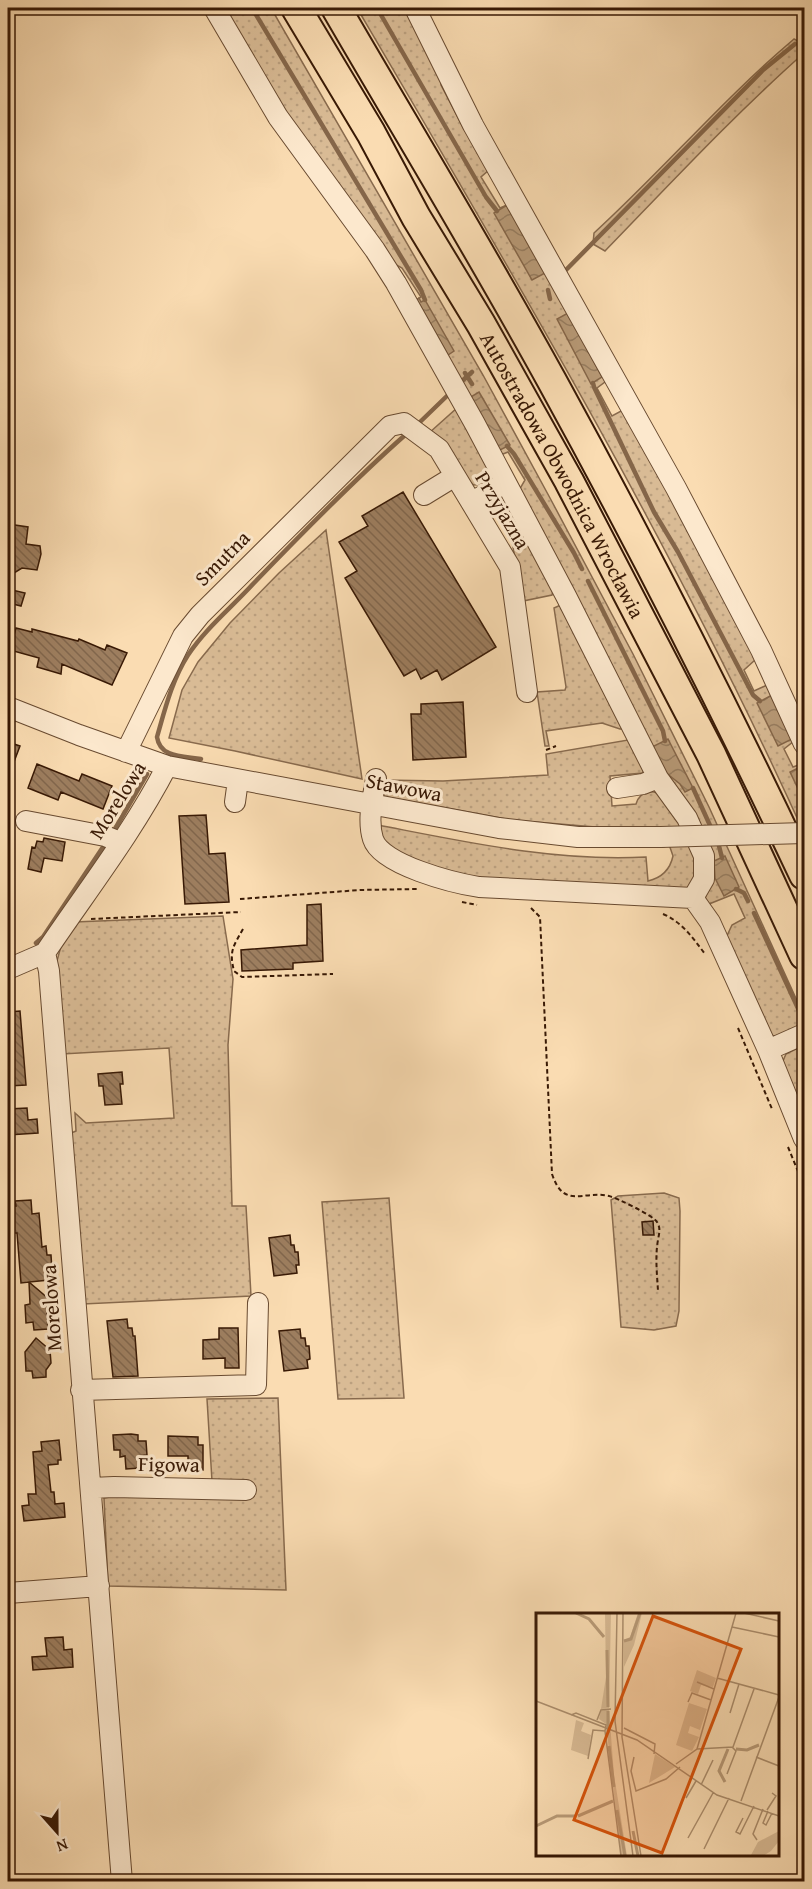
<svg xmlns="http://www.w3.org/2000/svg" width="812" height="1889" font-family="'Gentium Book Plus',serif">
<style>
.grass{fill:url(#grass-dots);stroke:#886a4d;stroke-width:1.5}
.water{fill:url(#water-waves);stroke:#856649;stroke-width:1.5}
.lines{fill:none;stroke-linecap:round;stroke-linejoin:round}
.stream{stroke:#856649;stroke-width:4.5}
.building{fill:url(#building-back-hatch);stroke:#381905;stroke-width:1.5}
.minor-casing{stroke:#684a30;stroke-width:22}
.highway-casing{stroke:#381905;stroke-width:32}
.path{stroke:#381905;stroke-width:2;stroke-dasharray:4.5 3;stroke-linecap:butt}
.minor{stroke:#fce8cd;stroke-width:20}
.highway{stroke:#fadcb2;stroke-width:28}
.minor-bridge-casing{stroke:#684a30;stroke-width:22;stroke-linecap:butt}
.minor-bridge{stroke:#fce8cd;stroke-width:20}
.labels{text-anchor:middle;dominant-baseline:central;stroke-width:6;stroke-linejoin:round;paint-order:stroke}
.street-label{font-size:21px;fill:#381905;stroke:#fce8cd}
.inset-river{fill:none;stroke:#b89a77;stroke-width:3}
.inset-road{fill:none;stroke:#ac8e6d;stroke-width:1.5}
.view{fill:#d6530b;fill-opacity:0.15;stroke:#d6530b;stroke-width:3}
.inset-edge{fill:none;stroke:#381905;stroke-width:3}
</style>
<defs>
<pattern id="grass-dots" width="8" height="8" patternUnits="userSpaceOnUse" patternTransform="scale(1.5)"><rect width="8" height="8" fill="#d9bb95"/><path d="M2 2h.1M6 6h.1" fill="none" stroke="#bba07f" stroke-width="1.8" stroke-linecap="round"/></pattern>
<pattern id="water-waves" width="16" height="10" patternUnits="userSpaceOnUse" patternTransform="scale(1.5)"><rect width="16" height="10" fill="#b89a77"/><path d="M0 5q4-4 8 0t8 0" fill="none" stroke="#977d60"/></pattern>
<pattern id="building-back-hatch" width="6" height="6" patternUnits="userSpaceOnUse" patternTransform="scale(1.5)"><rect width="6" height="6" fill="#9d7e5f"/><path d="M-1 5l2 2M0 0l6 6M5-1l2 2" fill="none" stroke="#81664c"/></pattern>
</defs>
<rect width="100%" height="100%" fill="#fadcb2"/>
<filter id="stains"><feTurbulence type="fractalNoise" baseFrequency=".00333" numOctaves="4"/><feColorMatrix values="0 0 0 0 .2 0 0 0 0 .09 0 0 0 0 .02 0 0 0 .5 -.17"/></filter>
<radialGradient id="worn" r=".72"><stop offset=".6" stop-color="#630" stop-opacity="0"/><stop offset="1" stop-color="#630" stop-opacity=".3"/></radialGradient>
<path class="grass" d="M224,8H271L483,375L550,498L633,654L709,807L804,1016L801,1028L777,1037L771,1035L725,940L732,925L745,918L734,894L709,904L705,898L711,883L663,773L518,492L525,480L508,452L498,456L413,302L421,297L402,268L389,261L271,95Z
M357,8H410L441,72V85L465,131L471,133L490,169L481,177L500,208L507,205L609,379L597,388L612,416L621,411L628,413L753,648L755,660L744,670L754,691L767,685L794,741L784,749L793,767L804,763V833C675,548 515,277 357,8Z
M794,39L804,44V53C734,115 670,184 605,251L593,244L594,233C663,170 723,99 794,39Z
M457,408L494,475L486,484L474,485L468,481L429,433Z
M503,492L554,586L552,595L523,601L507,515L498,494Z
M326,530L362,779L235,751L169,738L182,690L198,662L230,623L279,573Z
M563,604L623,729H620L602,723L546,731L549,746H545L537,692L565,690L566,687L554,608Z
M628,740L644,765L643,773L610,776L612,806L636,804C638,797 642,793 649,792C672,788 693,851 699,869L688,890L488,883L394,854L379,836L378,825C466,842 556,862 646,857L648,881C661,878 670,870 673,856L663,827L608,828L511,820L387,797L384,796L381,788L382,780L443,781L548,775L546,754Z
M223,916L233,979L228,1045L232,1206H246L251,1296L83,1304L69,1134L76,1131L75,1113L86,1123L174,1118L169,1048L62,1054L55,968L63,939L74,922Z
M804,1045V1128L782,1063L786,1054Z
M664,1193L679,1198L680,1211L679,1311L676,1326L654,1330L621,1327L611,1200L618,1196Z
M389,1198L404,1398L338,1399L322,1202Z
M278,1398L286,1590L108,1586L104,1498L212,1481L207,1399Z"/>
<path class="water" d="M507,205L547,272L532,280L494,213Z
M419,298L421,302L425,300L454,351L448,355L417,300Z
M568,313L602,377L591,384L557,319Z
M479,392L510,445L498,451L469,398Z
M772,695L792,739L778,746L757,703Z
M668,739L693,788L685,792L680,784L665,772L652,747Z
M804,765V801L790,772Z
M725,856L739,887L724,896L715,878L714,861Z"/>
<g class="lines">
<path class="stream" d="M252,8L421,290L425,300
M377,8L486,197L497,211
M563,273L763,70L795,44
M548,290L550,299
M465,373L472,384
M461,382L472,372
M593,383L594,387L654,512L678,552L753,695L760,701
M420,422L449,394
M507,446L514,454L574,553L582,569
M588,581L663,731L665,741
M201,759C183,756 160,758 157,737C165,709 172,680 188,655C206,628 231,608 253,584C302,533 351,483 404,436
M693,788L713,832
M112,834L147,774
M718,842L722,858
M736,889L744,893L748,901
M754,913L802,1017
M36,943L43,937L107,841"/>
</g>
<path class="building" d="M403,492L496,647L442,680L437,670L421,679L416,669L404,676L345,578L357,571L339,542L368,526L362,516Z
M8,524L28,527L26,544L40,546L41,554L37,570L22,568L14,573L8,564Z
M12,590L25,593L21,606L9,603Z
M16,628L32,632V629L78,641L79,639L105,650L107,645L127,653L112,685L62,664L61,674L37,667L39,658L10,650Z
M463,702L466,757L413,760L411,714H421V704Z
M8,742L20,746L9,775H8Z
M37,764L79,781L82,774L112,786L103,809L61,792L58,800L28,788Z
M206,815L209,854L225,853L229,902L185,904L179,816Z
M44,838L65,842L62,861L44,858L41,872L28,869L32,847L35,848L37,841L43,842Z
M321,904L323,961L293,963V969L242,971L241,950L307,945V905Z
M20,1011L26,1085L8,1086V1012Z
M122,1072L123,1084H120L122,1104L105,1105L103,1086H99L98,1074Z
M27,1108L28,1120L37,1119L38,1133L8,1135V1109Z
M31,1200L32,1214L39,1213L42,1247L46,1246L47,1255H51L52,1271H48L49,1280L29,1282L49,1299L46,1303L48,1329L34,1330L33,1322L26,1323L25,1305L30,1304L29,1282L21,1283L17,1233H14L12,1220H8V1206H16L15,1201Z
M653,1221L654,1235H643L642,1222Z
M290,1235L291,1245H294L295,1252H298L299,1265H296L297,1273L274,1276L269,1238Z
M127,1319L128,1328H132L133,1336H135L138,1376L113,1377L107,1321Z
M219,1328H238L239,1368H225V1358L203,1359V1340L219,1339Z
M300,1329L301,1338H305L306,1346H309L310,1359L307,1360L308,1368L284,1371L279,1331Z
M36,1338L50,1350L51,1363L46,1370V1377L33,1378L32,1371H26L25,1352Z
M131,1434L138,1435V1441H146L147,1455L139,1456L140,1468L126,1469L125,1456L120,1457V1450H114L113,1435Z
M168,1436L198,1437V1445H203V1470L188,1469V1456H168Z
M59,1440L61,1460H58V1464L48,1465L51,1492H54L55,1504L64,1503L65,1517L24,1521L22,1506L29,1505L28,1494H36L33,1452L42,1451L41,1442Z
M63,1637L64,1650L72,1649L73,1667L33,1670L32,1657L47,1656L45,1638Z"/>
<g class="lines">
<defs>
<path id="minor" d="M214,8L278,117L375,250L396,283L475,424L566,596L658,778L687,818L704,856V879L693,898
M415,8L473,125L676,488L761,650L804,744
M424,495L455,476
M472,502L505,483
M8,707L79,735L167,766L499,828L578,837H661
M126,752L183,636L200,615L390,426L404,423L439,449L510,567L527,692
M376,779C373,797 367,820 373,839C381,865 454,883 479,887L693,898
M617,788L643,784L658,778
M235,802L238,780
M26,821L105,836L120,842
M693,898L710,922L768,1050L804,1139
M8,969L45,953
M768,1050L804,1034
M81,1390L256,1385L258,1303
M91,1488L114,1487L246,1490
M8,1593L99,1586
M122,1882L49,971L45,953C86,892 133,832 167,766"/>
<g id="highway">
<path id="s1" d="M296,8L371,133L416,217L481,324L569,481L711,754L804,955"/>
<path d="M336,8C408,132 483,255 552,381C641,543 725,708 804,875"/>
</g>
</defs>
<use href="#minor" class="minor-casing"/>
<use href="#highway" class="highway-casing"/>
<path class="path" d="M798,17L804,33
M546,750L556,746
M240,899L360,890L417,889
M462,902L477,905
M531,908L540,917L552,1174C564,1210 583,1190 609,1196C617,1198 654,1216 657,1222C661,1228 659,1234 658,1240C655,1256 657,1274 658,1291
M663,914C682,922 693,938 705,954
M91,919L241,912
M243,929C233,947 229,951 234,971L242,977L333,974
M738,1028L772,1109
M788,1147L804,1186"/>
<use href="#minor" class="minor"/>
<use href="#highway" class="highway"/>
<defs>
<path id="minor-bridge" d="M661,837L804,833"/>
</defs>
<use href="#minor-bridge" class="minor-bridge-casing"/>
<use href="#minor-bridge" class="minor-bridge"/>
</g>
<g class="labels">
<g class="street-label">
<text stroke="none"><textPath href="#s1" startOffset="538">Autostradowa Obwodnica Wrocławia</textPath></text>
<text transform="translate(503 510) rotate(59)">Przyjazna</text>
<text transform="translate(222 558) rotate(-45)">Smutna</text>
<text transform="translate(404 787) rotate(11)">Stawowa</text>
<text transform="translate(117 800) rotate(-58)">Morelowa</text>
<text transform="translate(51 1308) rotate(-94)">Morelowa</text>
<text transform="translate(169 1464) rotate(1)">Figowa</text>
</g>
</g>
<g transform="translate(536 1613)">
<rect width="243" height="243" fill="#fadcb2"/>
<path d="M69,0H75L73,95L65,96L70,64ZM102,0H106L98,32L88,54V27L94,24ZM161,57L180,65L177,74L165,72L162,81L154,78ZM153,90L171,96L164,117L154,113L152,120L163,124L156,138L140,132ZM73,96L78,162L91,243H85L70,111L63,106L65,98ZM40,107L48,110L45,118L55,122L52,143L35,137ZM119,141L139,154L113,170ZM243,218V228L235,238L227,243L215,242L222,229Z" fill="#d9bb95"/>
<path class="inset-river" d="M40,0L53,6L68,24M88,28L95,26L104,0M71,37L72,94M72,98V120M73,133L78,174M200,136L211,137L223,132M189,169L183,158L192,136M81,197L89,243M42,203L77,188M0,213L21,203H39M97,218L102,243"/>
<path class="inset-road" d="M81,0L79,108L97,243M87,0L86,124L105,243M208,0L243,8M196,14L243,24M181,65L243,82M161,69L178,76M0,88L101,127L181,182L243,203M152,89L156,80L175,87M194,100L203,71M35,102L40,100L70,112L69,118L57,117L52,146M61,107L65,97L75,96M88,115L119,131L118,141M69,118L85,243M161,136L197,134L218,76M98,144L95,158L100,178L130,166L144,154M220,144L243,153M140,151L161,136L200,0M191,161L200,138L196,134M165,172L177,147M150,185L160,168M205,188L243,84M231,197L240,183L236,180M232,198L227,210L230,212L236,200M207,205L200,219L204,221L218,193M152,225L177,180M221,227L217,221L227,196M168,236L193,185"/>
<path class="view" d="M117,3L205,36L126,240L38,207Z"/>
<rect width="243" height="243" class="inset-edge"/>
</g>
<rect width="812" height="1889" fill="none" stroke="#fadcb2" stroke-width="30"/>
<rect x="9" y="9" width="794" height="1871" fill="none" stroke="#381905" stroke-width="3"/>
<rect x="15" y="15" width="782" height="1859" fill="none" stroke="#381905" stroke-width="1.5"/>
<g transform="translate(57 1832) rotate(159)" stroke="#fce8cd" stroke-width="4.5" paint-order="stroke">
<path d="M0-4.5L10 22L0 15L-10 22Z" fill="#381905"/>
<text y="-9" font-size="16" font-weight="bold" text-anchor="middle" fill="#381905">N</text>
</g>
<rect width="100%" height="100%" filter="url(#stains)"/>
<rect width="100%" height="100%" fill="url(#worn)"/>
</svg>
